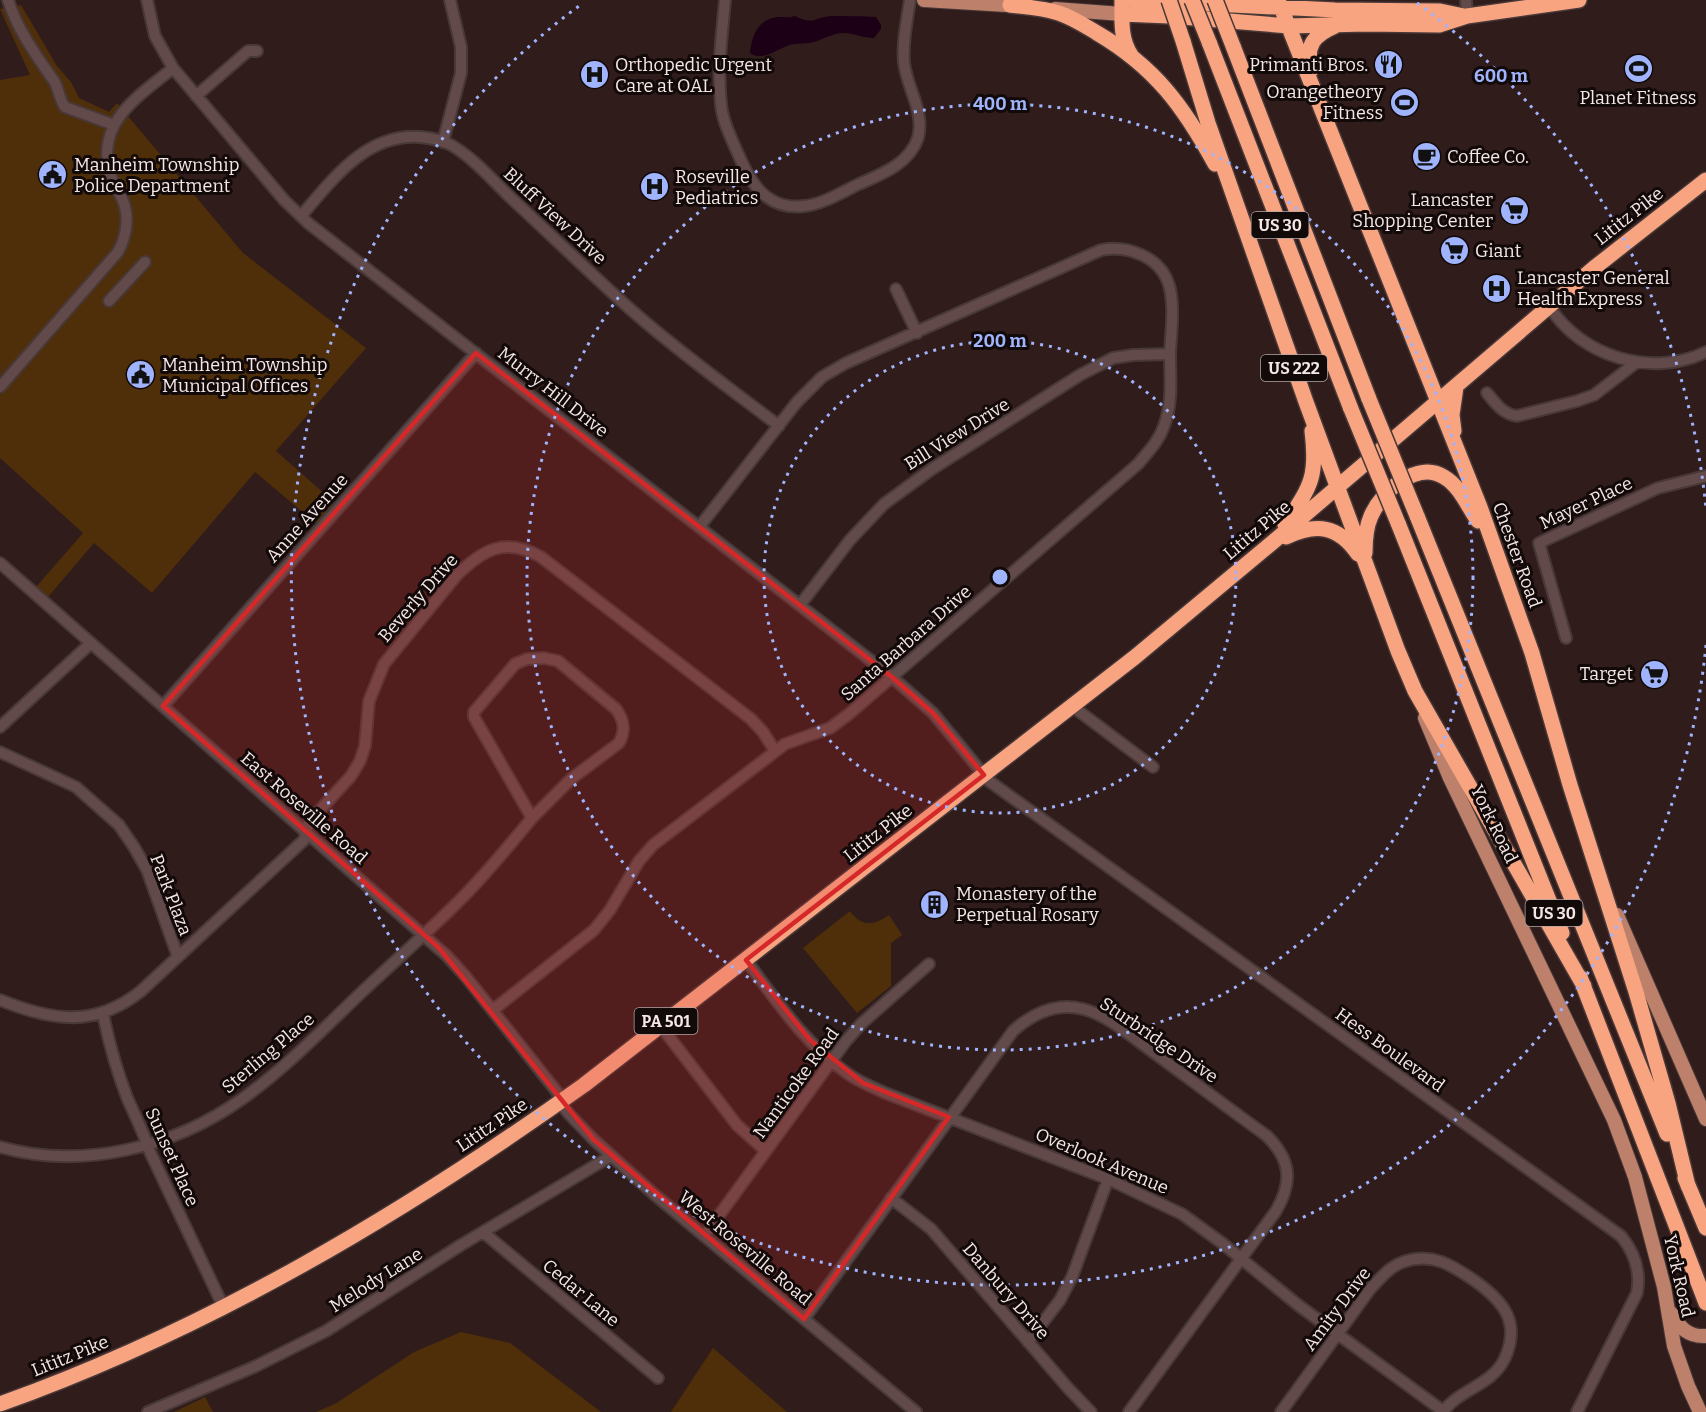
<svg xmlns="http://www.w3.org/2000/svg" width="1706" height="1412" font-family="Bitter,serif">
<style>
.green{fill:#4f2f0a}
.water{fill:#1c0015}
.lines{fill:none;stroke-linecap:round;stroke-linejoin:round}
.minor-casing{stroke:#483838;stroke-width:14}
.major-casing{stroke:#483838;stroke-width:16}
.highway-casing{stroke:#483838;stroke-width:18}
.minor{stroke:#614a49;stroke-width:10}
.major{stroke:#bc806b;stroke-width:14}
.highway{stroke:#f9a481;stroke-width:15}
.highway-bridge-casing{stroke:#483838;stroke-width:18;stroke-linecap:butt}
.highway-bridge{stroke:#f9a481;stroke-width:15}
.marked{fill:#d62828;fill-opacity:0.2;stroke:#d62828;stroke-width:4.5;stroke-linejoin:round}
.ring{fill:none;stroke:#a0b3fd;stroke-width:3;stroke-dasharray:3 6}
.labels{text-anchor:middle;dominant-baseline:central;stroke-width:6;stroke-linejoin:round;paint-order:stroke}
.shield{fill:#120909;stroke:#b2a4a4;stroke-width:1.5}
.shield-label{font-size:16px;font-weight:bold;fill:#f6e7e7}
.poi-label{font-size:18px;fill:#f6e7e7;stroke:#120909;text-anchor:start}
.street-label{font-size:18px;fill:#f6e7e7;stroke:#120909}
.centre{fill:#a0b3fd;stroke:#120909;stroke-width:3}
.ring-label{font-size:18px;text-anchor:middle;font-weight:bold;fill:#a0b3fd;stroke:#120909;stroke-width:6;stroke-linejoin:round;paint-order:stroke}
</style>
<rect width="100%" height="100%" fill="#301c1b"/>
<path class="green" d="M21,5L57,66L71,82L79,98L109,112L117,103L243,253L366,348L276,451L335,503L317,524L255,472L152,593L94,543L48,597L36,587L83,533L0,458V80L30,75L0,9Z
M850,911C861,927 874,926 889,915L902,935L891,943V986L857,1013L803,948Z
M461,1332L510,1343L601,1412H316L335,1404L414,1352Z
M713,1348L787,1412H671Z
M205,1397L213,1412H174Z"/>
<path class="water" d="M795,16C816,26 813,17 832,16C844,16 864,16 876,17L881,25V29L874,38C864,38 855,34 846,33C832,32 822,41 809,43C802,44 796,43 790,45C776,49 763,62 750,53C752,34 759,17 781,17C787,17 789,18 795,16Z"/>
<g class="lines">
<defs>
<path id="minor" d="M8,0C18,31 36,55 54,81C59,89 59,99 65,107L114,125
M147,0L155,36L173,68L284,200L308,223L892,677L933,713L989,781L1621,1236C1635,1253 1641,1271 1637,1293L1577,1412
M725,0C722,34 717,71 721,104C722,119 729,133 735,147C749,179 763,211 805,206C823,204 842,192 859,184C882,174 909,164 918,138C925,112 907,88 904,63C902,43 907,20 910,0
M1466,0L1467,16
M196,96L248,51H257
M443,142L461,73V47L450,0
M301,216C333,179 366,133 420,137C430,138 442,140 451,145C474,158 493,181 512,199C551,235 589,272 629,308C676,350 728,387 779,426
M896,289L917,333
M109,301L145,262
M1549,306C1581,357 1652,378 1706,352
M0,387L118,252C125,239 129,222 125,207C123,198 117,190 113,181C104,161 105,138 118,119C131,99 154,84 173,68
M1487,393C1495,403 1503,414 1517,416L1577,401L1594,395L1637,362
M0,563L447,956L466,977L557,1092L564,1108L570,1115L594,1140L655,1195L916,1412
M800,605L850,540L884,504L932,469L1080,375L1113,358L1133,355L1170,354
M1566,638L1539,543L1658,488L1706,476
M544,658L558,661L616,709C624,720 626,730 619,743L571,779L532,818L474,717V712L515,664L527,659Z
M163,706L476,353
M1072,706L1153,767
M0,727L91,643
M0,752L76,787L119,825L134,847L147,870L178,957
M746,960C776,1000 805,1044 847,1073C859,1082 874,1088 888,1094L1108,1179L1182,1214L1222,1243L1298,1305L1443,1411
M0,1000C52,1021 95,1028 141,991L304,840L309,822L351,776L360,761L365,746L369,701L384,664L456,576C483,549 505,537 541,557L751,719L763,732L775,751
M493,1010L594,930L610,910L639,861L653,845L785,744L830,728L849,714L1138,464C1148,452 1159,441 1164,426C1173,402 1170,378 1170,353C1171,332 1175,306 1169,285C1160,256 1127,245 1101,250L846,363L822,377L797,402L700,526
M103,1014C109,1043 117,1072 128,1100C136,1117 144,1134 150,1152L224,1308
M660,1025L737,1125L766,1151
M0,1147C82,1170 173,1148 242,1099C286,1068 325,1027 364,990C396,960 429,931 460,900C486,874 509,846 532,818
M891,1198L931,1229L1068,1388L1091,1412
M483,1232L658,1378
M704,1236L846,1041L861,1024L929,964
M804,1319L1013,1031C1032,1014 1056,1002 1083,1009C1108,1015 1132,1037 1153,1052C1191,1080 1228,1108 1267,1136C1291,1160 1293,1182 1276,1211L1129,1412
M1028,1342L1060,1300L1072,1277L1108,1179
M148,1412L254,1367L326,1331L461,1245L611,1156
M1281,1412L1371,1288C1381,1278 1389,1267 1403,1262C1432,1252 1452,1265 1475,1281C1503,1301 1521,1322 1505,1358C1492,1386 1459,1389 1443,1412"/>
<path id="major" d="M924,0L1021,6
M1055,9L1122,14
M1425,718L1450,778L1614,1120L1635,1177L1664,1287L1674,1346L1688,1386L1700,1412
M1617,915L1706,1119
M1671,1313C1680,1328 1688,1337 1706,1336"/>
<path id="highway" d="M1122,0C1122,19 1120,39 1131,55
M1133,0L1335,10L1440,11L1464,16
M1278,0L1480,507L1532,653L1570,785L1636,992L1668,1103L1688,1186
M1010,5C1025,7 1041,8 1055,12C1070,16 1084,25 1097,33C1155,67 1184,107 1215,164
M1122,14L1169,16L1289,26L1365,24L1439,25L1467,16L1579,0
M1183,41L1208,123L1306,402L1398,651L1415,691L1584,986
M1209,42L1351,409
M1233,46L1369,399
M1311,70C1305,45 1314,35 1335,26
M1454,431L1452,415L1456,387
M1417,516L1667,1134
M1398,523L1562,933
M1285,525C1310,487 1318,478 1312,431
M1286,537C1316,523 1338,525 1358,554
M1365,553C1365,541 1366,527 1371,516C1382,491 1417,460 1444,477C1460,486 1468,507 1478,521
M1580,977L1706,1303
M1685,1178L1706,1228
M0,1404C210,1329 403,1214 584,1085L1135,657L1273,542L1594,268L1706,180"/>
</defs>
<use href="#minor" class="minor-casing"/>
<use href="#major" class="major-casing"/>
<use href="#highway" class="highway-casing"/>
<use href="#minor" class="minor"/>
<use href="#major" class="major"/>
<use href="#highway" class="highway"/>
<defs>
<path id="highway-bridge" d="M1169,0L1183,41
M1192,0L1209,42
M1215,0L1233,46
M1369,399L1417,516
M1351,409L1398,523"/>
</defs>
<use href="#highway-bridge" class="highway-bridge-casing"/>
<use href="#highway-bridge" class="highway-bridge"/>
</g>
<path class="marked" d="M476,353L892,677L933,713L984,775L746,960L810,1040L863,1083L949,1117L804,1319L594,1140L438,947L163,706Z"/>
<g class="ring">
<circle cx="1000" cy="577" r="236"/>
<circle cx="1000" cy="577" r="473"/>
<path d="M1706 645A709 709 0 1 1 583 3M1417 3A709 709 0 0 1 1706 509"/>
</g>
<defs>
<symbol id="restaurant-disc" viewBox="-11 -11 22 22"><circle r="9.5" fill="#a0b3fd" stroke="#120909"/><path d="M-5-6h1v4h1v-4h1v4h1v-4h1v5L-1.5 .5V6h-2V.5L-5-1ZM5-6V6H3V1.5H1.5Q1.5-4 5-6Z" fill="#111"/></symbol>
<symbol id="stadium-disc" viewBox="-11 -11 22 22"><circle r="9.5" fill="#a0b3fd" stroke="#120909"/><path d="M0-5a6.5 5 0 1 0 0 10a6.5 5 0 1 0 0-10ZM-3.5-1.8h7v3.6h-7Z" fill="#111"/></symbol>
<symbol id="hospital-disc" viewBox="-11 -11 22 22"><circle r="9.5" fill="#a0b3fd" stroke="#120909"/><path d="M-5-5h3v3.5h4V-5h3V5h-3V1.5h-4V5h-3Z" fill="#111"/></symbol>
<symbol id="cafe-disc" viewBox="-11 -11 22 22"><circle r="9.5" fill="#a0b3fd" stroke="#120909"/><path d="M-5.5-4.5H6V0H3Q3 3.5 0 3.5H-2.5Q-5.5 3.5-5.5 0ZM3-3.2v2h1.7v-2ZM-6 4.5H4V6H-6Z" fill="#111"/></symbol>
<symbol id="civic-disc" viewBox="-11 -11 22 22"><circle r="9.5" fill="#a0b3fd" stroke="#120909"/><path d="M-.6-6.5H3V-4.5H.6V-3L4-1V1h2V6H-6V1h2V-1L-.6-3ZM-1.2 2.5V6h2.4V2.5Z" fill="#111"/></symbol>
<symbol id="supermarket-disc" viewBox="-11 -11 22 22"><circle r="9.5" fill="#a0b3fd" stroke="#120909"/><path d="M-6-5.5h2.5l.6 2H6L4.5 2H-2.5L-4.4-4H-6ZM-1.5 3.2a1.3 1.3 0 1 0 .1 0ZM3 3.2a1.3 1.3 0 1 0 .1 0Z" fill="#111"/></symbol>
<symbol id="building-disc" viewBox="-11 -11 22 22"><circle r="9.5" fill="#a0b3fd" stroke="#120909"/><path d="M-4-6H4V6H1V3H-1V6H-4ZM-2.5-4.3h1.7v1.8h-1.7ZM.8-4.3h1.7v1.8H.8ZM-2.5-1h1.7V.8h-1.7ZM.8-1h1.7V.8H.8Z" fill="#111"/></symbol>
</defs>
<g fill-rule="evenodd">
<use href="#restaurant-disc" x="1372" y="48" width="33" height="33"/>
<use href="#stadium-disc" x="1622" y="52" width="33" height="33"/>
<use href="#hospital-disc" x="578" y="58" width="33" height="33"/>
<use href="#stadium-disc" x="1388" y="86" width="33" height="33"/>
<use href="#cafe-disc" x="1410" y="140" width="33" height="33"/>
<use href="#civic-disc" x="36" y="158" width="33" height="33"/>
<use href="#hospital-disc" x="638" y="170" width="33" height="33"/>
<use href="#supermarket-disc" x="1498" y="194" width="33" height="33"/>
<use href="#supermarket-disc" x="1438" y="234" width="33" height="33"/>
<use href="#hospital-disc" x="1480" y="272" width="33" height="33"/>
<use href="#civic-disc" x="124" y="358" width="33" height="33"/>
<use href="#supermarket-disc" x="1638" y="658" width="33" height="33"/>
<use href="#building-disc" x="918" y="888" width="33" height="33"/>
</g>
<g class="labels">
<g class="shield">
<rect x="1251.5" y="212" width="57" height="26" rx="4.5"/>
<rect x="1261" y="355" width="66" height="26" rx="4.5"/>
<rect x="1525.5" y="900" width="57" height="26" rx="4.5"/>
<rect x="634.5" y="1008" width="63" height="26" rx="4.5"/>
</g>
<g class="shield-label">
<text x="1280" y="225">US 30</text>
<text x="1294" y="368">US 222</text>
<text x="1554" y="913">US 30</text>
<text x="666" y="1021">PA 501</text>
</g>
<g class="poi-label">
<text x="615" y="65">Orthopedic Urgent<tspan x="615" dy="21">Care at OAL</tspan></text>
<text x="1368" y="65" text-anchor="end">Primanti Bros.</text>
<text x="1383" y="92" text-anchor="end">Orangetheory<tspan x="1383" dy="21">Fitness</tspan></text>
<text x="1638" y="98" text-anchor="middle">Planet Fitness</text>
<text x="1447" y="157">Coffee Co.</text>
<text x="74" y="165">Manheim Township<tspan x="74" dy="21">Police Department</tspan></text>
<text x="675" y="177">Roseville<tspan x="675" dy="21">Pediatrics</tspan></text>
<text x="1493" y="200" text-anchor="end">Lancaster<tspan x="1493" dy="21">Shopping Center</tspan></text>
<text x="1475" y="251">Giant</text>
<text x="1517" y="278">Lancaster General<tspan x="1517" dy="21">Health Express</tspan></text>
<text x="162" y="365">Manheim Township<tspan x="162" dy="21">Municipal Offices</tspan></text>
<text x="1633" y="674" text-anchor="end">Target</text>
<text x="956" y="894">Monastery of the<tspan x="956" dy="21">Perpetual Rosary</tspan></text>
</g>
<g class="street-label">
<text transform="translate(555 216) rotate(43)">Bluff View Drive</text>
<text transform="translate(1629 216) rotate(-38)">Lititz Pike</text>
<text transform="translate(553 392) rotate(38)">Murry Hill Drive</text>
<text transform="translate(957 434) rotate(-32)">Bill View Drive</text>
<text transform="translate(1586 503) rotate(-25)">Mayer Place</text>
<text transform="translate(307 518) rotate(-48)">Anne Avenue</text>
<text transform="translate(1257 530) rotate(-40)">Lititz Pike</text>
<text transform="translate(1517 555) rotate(70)">Chester Road</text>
<text transform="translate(418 598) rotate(-49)">Beverly Drive</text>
<text transform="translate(906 643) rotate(-41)">Santa Barbara Drive</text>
<text transform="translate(304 808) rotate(41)">East Roseville Road</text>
<text transform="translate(1494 824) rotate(64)">York Road</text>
<text transform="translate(878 833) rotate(-38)">Lititz Pike</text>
<text transform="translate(171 895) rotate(69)">Park Plaza</text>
<text transform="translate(1159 1040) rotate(34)">Sturbridge Drive</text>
<text transform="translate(1390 1050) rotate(36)">Hess Boulevard</text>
<text transform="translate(268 1053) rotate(-40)">Sterling Place</text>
<text transform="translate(796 1083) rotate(-54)">Nanticoke Road</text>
<text transform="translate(492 1125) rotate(-34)">Lititz Pike</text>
<text transform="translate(172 1157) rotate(66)">Sunset Place</text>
<text transform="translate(1102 1161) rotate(23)">Overlook Avenue</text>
<text transform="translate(745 1248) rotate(40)">West Roseville Road</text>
<text transform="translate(1679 1276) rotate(77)">York Road</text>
<text transform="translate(376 1280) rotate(-32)">Melody Lane</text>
<text transform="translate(1006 1291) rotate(49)">Danbury Drive</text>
<text transform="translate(581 1293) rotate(40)">Cedar Lane</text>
<text transform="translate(1337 1309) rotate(-53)">Amity Drive</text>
<text transform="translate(70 1356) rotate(-22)">Lititz Pike</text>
</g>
</g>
<circle cx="1000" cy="577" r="9" class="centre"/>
<g class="ring-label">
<text x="1501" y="82">600 m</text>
<text x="1000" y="110">400 m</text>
<text x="1000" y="347">200 m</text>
</g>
</svg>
